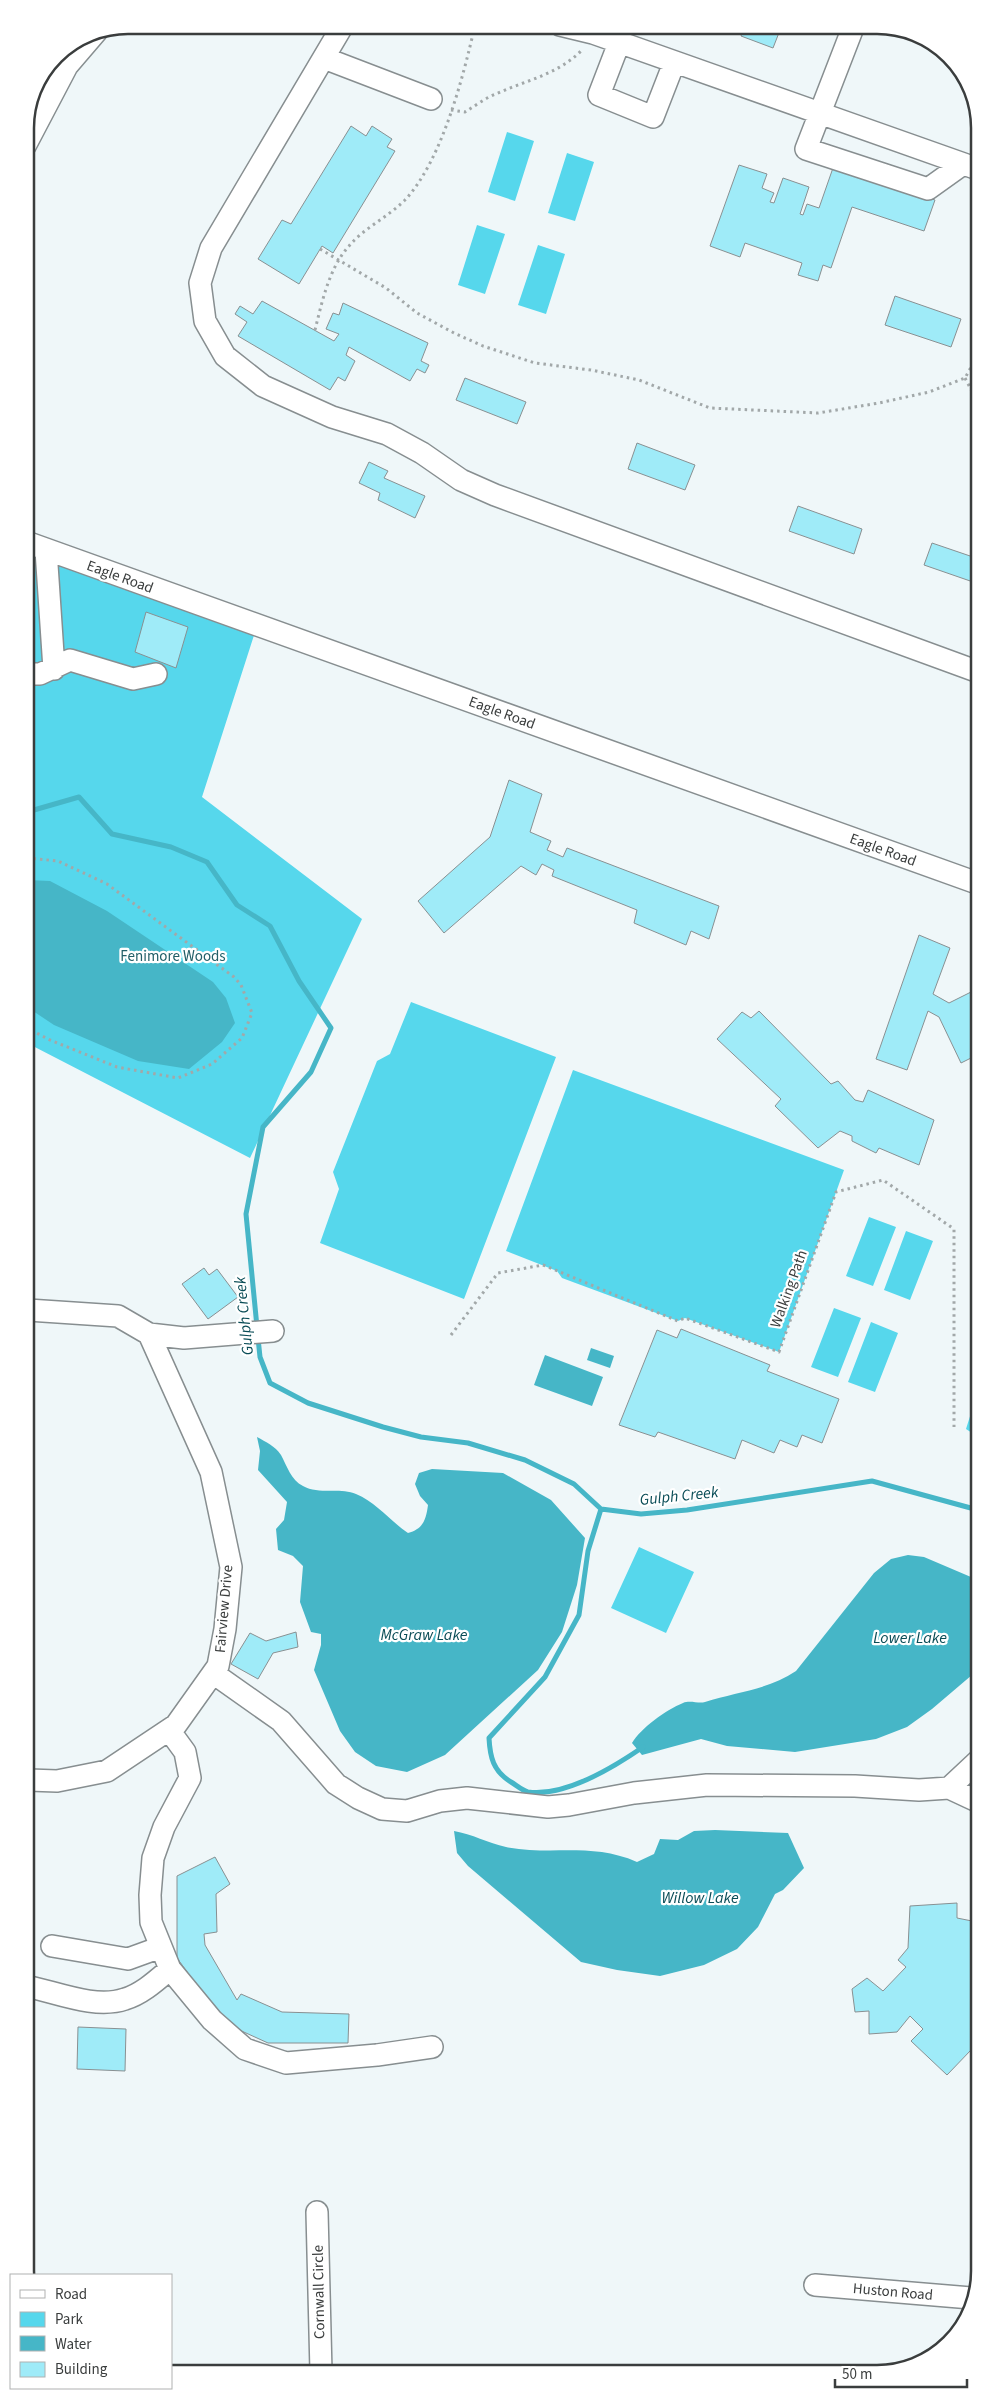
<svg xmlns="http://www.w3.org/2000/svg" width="1005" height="2399" font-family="'Source Sans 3',sans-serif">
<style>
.green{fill:#56d7ec}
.water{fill:#46b6c7}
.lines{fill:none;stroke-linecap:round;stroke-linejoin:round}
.stream{stroke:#46b6c7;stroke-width:5}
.building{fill:#9febf8;stroke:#899092}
.minor-casing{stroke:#878e90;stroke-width:24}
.path{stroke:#a2a8a9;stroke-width:3;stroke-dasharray:2.5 4;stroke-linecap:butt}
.minor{stroke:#fff;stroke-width:21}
.labels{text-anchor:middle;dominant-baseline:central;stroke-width:4.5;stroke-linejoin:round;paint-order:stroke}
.street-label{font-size:15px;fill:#3a3d3d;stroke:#fff}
.park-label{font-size:15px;fill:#225f68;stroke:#fff}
.water-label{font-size:16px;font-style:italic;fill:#094c56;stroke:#fff}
.rim{fill:none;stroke:#3a3d3d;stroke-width:2.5}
</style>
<rect width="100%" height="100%" fill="#eff7f9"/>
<path class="green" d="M507,132L534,141L515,201L488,192Z
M567,153L594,162L575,221L548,213Z
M477,225L505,234L485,294L458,285Z
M538,245L565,254L546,314L518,305Z
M26,540L257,626L202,797L362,919L250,1158L27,1043Z
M411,1002L556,1057L464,1299L320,1243L339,1189L333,1172L377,1061L390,1054Z
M573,1070L844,1170L779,1352L685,1318L678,1321L562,1278L557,1271L506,1251Z
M869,1217L896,1227L873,1286L846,1276Z
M906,1231L933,1241L910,1300L884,1290Z
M834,1308L861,1318L838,1377L811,1367Z
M871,1322L898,1333L875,1392L848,1382Z
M978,1391V1437L966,1429Z
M639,1547L694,1572L666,1633L611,1608Z"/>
<path class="water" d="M27,880L50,881L107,911L213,982L226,998L235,1023L222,1042L189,1069L138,1061L54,1025L27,1007Z
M591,1348L614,1356L610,1368L587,1360Z
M545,1355L603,1377L592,1406L534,1385Z
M257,1437C266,1442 275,1446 281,1455C287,1466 291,1480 303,1486C319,1495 340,1487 356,1494C376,1502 390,1521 408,1533C423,1529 426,1520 428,1505L420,1496L415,1484L419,1473L432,1469L503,1473L551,1500L585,1538L577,1585L562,1632L538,1670L445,1755L407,1772L376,1766L355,1752L340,1731L314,1670L321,1645V1634L311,1632L300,1602L303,1566L293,1556L278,1550L276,1529L284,1520L287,1502L258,1470L260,1451Z
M908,1555L924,1557L978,1580L979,1669L932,1709L907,1727L876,1739L795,1752L727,1746L701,1739L642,1755L632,1743C641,1728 666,1710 683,1703C690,1700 699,1704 705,1702C736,1692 768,1690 796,1671L874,1573L891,1559Z
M715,1830L788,1833L804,1868L783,1890L775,1894L758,1927L737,1949L704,1965L660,1976L617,1970L581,1962L468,1866L457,1853L454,1831C472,1834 488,1843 506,1847C552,1856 591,1842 637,1862L654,1854L660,1839L678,1840L694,1831Z"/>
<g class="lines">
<path class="stream" d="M27,812L79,797L112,834L171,847L207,862L237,905L270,926L299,981L331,1028L311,1072L263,1127L246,1214L257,1327
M258,1338L260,1357L270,1383L308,1403L383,1427L421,1437L468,1443L525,1460L574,1484L601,1509L641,1514L687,1510L872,1481L978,1510
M601,1509L588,1551L579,1615L545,1677L489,1738C490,1757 493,1771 511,1782C516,1785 523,1791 528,1792C565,1797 614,1767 643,1747"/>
</g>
<path class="building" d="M745,25H782L773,48L741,36Z
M351,126L366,136L372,126L392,139L387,147L395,151L333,253L322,246L299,284L258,259L282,220L291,224Z
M739,165L767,174L762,188L774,193L770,202L774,203L783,178L809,187L800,214L803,215L807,204L819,208L834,165L935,200L924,231L852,207L831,268L823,265L818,281L798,275L802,263L745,243L740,257L710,246Z
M895,296L961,319L951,347L885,325Z
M262,301L334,341L339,334L326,329L333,313L339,315L343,303L428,343L421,361L429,365L425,373L417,369L410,381L349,347L346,355L355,361L345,381L338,377L330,390L238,336L247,322L235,314L240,306L253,314Z
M465,378L526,402L517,424L456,400Z
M637,443L695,465L685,490L628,469Z
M369,462L388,471L384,478L425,496L415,518L378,500L380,493L359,483Z
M798,506L862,529L854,554L789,531Z
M932,543L976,558V583L924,565Z
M146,612L188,627L176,668L135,652Z
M509,780L542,794L530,832L551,841L547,850L563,857L567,848L719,906L709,939L691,931L686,945L634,923L637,910L552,876L554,870L542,864L536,875L521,866L444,933L418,901L490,837Z
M919,935L950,948L933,994L949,1003L977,989V1055L961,1063L939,1017L928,1011L907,1070L876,1059Z
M759,1011L831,1084L838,1081L855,1100L863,1102L868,1090L934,1120L919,1165L879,1148L876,1153L852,1141V1136L840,1131L818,1148L775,1106L781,1099L717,1039L742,1012L751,1018Z
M204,1268L209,1275L217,1269L238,1297L208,1319L182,1284Z
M681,1329L770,1365L767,1371L839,1399L822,1443L802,1435L797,1447L780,1440L774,1453L742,1440L735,1459L658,1432L655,1437L619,1425L657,1330L677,1338Z
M296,1632L298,1647L273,1653L258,1679L231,1664L250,1633L266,1641Z
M215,1857L230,1884L216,1894L217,1932L204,1934L205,1945L237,2000L241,1994L282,2012L349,2014L348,2043H268L224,2023L177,1958V1876Z
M957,1903V1918L972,1921L979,1927V2052L971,2050L947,2075L911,2041L923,2029L910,2016L897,2032L869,2034V2011L855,2012L852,1989L867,1978L883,1991L906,1967L898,1960L908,1948L910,1906Z
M78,2027L126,2029L125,2071L77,2069Z"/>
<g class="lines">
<defs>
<path id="minor" d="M343,25L211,248L200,283L205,321L225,356L263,386L332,417L387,434L422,453L461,480L495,495L976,671
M560,25L593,33L975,168
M854,25L806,149L928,189L963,164
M619,43L599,95L653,117L674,63
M324,58L431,99
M25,146L67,66L97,31
M26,542L977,883
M46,550L54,669
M27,674H40L70,660L133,679L156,674
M28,1310L118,1316L149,1334L184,1338L273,1331
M213,1673L281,1721L336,1784L358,1798L382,1809L407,1811L440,1801L467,1798L548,1807L569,1805L634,1793L707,1785L855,1786L919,1790L949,1788L979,1760
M29,1780L57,1781L107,1771L176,1725L218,1666L225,1629L231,1567L211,1472L149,1334
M949,1788L979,1802
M52,1946L128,1959L161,1947
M170,1969L212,2020L245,2049L286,2063L377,2055L432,2047
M30,1987C58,1993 96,2009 125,1999C142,1994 157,1980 170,1969L151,1922L150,1895L153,1858L164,1827L190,1778L185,1752L169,1730
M317,2212L321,2372
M815,2285L971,2298"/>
</defs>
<use href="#minor" class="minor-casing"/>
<path class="path" d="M451,110L465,112C475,106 485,98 496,94C526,80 558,75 583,49
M320,249L386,288L417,313L454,333L483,346L535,363L591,370L639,380L710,408L818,413L879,403L929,392L965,378L975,360
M315,330C322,302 329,268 349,246C364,228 388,217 405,200C442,160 463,78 475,25
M965,378L975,397
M27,858L58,861L107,884L234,977L241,985L252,1013L242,1038L212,1064L178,1078L117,1067L50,1040L27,1028
M451,1335L498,1273L543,1265L678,1321L685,1318L779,1352L836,1192L883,1180L954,1229V1427"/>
<use href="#minor" class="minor"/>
</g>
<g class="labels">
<g class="street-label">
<text transform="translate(120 577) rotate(20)">Eagle Road</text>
<text transform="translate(502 713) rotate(20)">Eagle Road</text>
<text transform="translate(883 850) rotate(20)">Eagle Road</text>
<text transform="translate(789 1289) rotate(-70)">Walking Path</text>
<text transform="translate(224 1609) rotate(-85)">Fairview Drive</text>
<text transform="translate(319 2292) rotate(-91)">Cornwall Circle</text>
<text transform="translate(893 2292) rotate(5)">Huston Road</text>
</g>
<g class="park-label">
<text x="173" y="956">Fenimore Woods</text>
</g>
<g class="water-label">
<text transform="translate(244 1316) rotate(-96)">Gulph Creek</text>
<text transform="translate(679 1496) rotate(-6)">Gulph Creek</text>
<text x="424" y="1635">McGraw Lake</text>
<text x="910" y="1638">Lower Lake</text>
<text x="700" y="1898">Willow Lake</text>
</g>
</g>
<path d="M0 0H1005V2399H0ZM128 34H877A94 94 0 0 1 971 128V2271A94 94 0 0 1 877 2365H128A94 94 0 0 1 34 2271V128A94 94 0 0 1 128 34Z" fill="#fff" fill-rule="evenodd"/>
<path class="rim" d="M128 34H877A94 94 0 0 1 971 128V2271A94 94 0 0 1 877 2365H128A94 94 0 0 1 34 2271V128A94 94 0 0 1 128 34Z"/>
<rect x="10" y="2274" width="162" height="115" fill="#ffffff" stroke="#b0b1b1"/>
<rect x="20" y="2290" width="25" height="8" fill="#ffffff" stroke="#b0b1b1"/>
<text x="55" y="2299" font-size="15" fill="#3a3d3d">Road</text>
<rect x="20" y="2312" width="25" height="15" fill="#56d7ec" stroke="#b0b1b1"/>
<text x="55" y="2324" font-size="15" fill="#3a3d3d">Park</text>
<rect x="20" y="2336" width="25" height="15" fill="#46b6c7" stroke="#b0b1b1"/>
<text x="55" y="2349" font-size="15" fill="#3a3d3d">Water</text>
<rect x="20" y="2362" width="25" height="15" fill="#9febf8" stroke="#b0b1b1"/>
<text x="55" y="2374" font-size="15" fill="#3a3d3d">Building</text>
<path d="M835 2379v8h132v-8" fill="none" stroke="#3a3d3d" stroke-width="2.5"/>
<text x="842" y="2379" font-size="15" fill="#3a3d3d" stroke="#ffffff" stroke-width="4" paint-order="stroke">50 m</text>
</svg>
